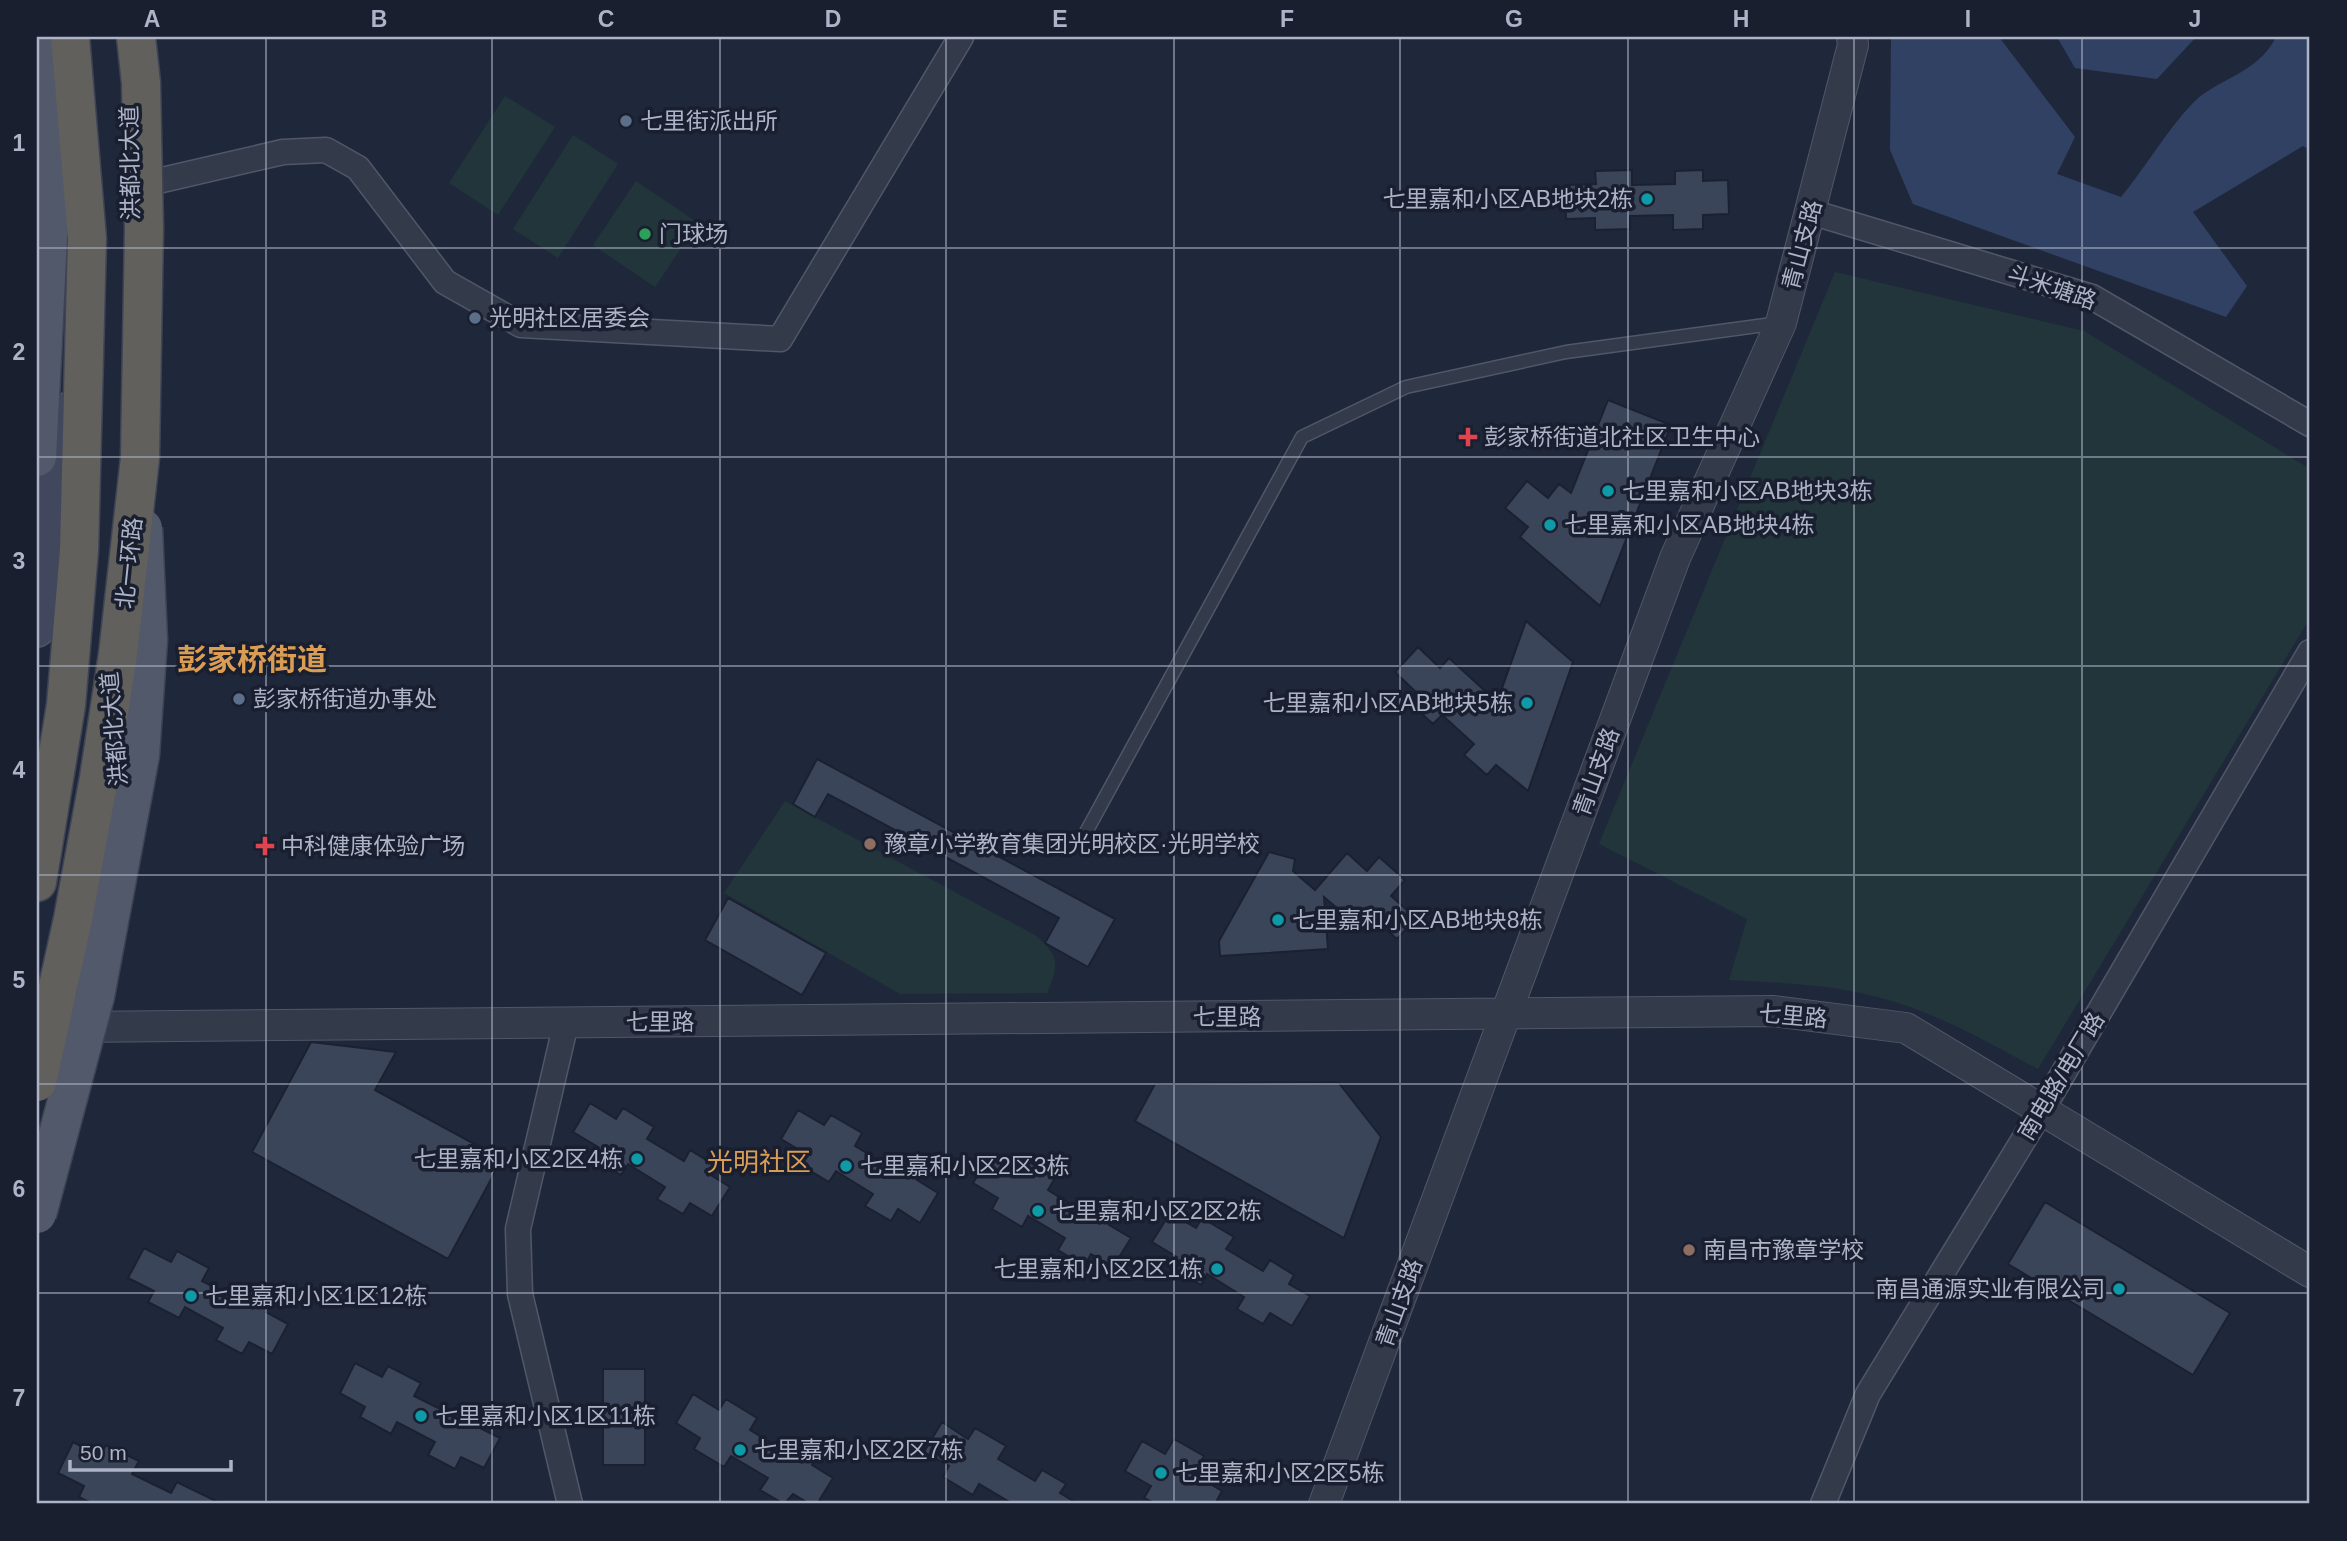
<svg xmlns="http://www.w3.org/2000/svg" width="2347" height="1541" font-family="Arial,'Noto Sans SC',sans-serif">
<style>
.green{fill:#21353b}
.water{fill:#314163}
.building{fill:#3b455a;stroke:#1b2131;stroke-width:2}
.lines{fill:none;stroke-linecap:round;stroke-linejoin:round}
.service-casing{stroke:#505768;stroke-width:15}
.minor-casing{stroke:#505768;stroke-width:27}
.tertiary-casing{stroke:#505768;stroke-width:32}
.secondary-casing{stroke:#505768;stroke-width:38}
.primary-casing{stroke:#3c4354;stroke-width:41}
.trunk-casing{stroke:#3e4455;stroke-width:41}
.service{stroke:#333a4a;stroke-width:12}
.minor{stroke:#333a4a;stroke-width:24}
.tertiary{stroke:#333a4a;stroke-width:30}
.secondary{stroke:#41485d;stroke-width:35}
.primary{stroke:#51596a;stroke-width:38}
.trunk{stroke:#61605c;stroke-width:38}
.primary-bridge-casing{stroke:#3c4354;stroke-width:41;stroke-linecap:butt}
.trunk-bridge-casing{stroke:#3e4455;stroke-width:41;stroke-linecap:butt}
.primary-bridge{stroke:#51596a;stroke-width:38}
.trunk-bridge{stroke:#61605c;stroke-width:38}
.grid{fill:none;stroke:#adb4c7;stroke-width:2;stroke-opacity:0.55}
.service-dot{fill:#5c6f8a;stroke:#191f2f;stroke-width:2.5}
.culture-dot{fill:#0f9aa8;stroke:#191f2f;stroke-width:2.5}
.leisure-dot{fill:#2e9e5b;stroke:#191f2f;stroke-width:2.5}
.health-dot{fill:#e0444e;stroke:#191f2f;stroke-width:2.5}
.education-dot{fill:#8d6e63;stroke:#191f2f;stroke-width:2.5}
.labels{text-anchor:middle;dominant-baseline:central;stroke-width:7;stroke-linejoin:round;paint-order:stroke}
.poi-label{font-size:23px;fill:#adb4c7;stroke:#191f2f;text-anchor:start}
.street-label{font-size:23px;fill:#adb4c7;stroke:#191f2f}
.quarter-label{font-size:26px;fill:#da9d55;stroke:#191f2f}
.district-label{font-size:30px;font-weight:bold;fill:#da9d55;stroke:#191f2f}
.neatline{fill:none;stroke:#adb4c7;stroke-width:2.5}
.grid-label{font-size:23px;text-anchor:middle;font-weight:bold;fill:#adb4c7}
</style>
<rect width="100%" height="100%" fill="#1f283a"/>
<path class="green" d="M505,96L555,127L498,215L449,183Z
M573,135L618,164L558,258L513,229Z
M636,181L698,223L655,287L593,245Z
M1835,272L2084,331L2310,469V618L2038,1069C1989,1043 1941,1015 1888,1000C1836,984 1782,983 1729,980L1747,919L1599,844Z
M785,801L1035,935C1060,956 1059,964 1047,993L900,994L724,893Z"/>
<path class="water" d="M1891,37H1999L2075,137L2057,174L2121,197C2146,167 2166,131 2193,103C2217,78 2257,75 2276,37H2310V150L2303,146L2193,212L2247,286L2226,317L1913,204L1890,150Z
M2057,37H2196L2157,79L2075,68Z"/>
<path class="building" d="M1632,170V185L1675,184V171L1703,170V181L1728,180L1729,214L1703,215V229L1673,230V215L1630,216V229L1595,230V218L1566,219L1565,185L1596,184L1595,171Z
M1608,400L1671,425L1600,606L1520,537L1528,527L1505,508L1527,481L1548,498L1559,484L1571,493Z
M1526,621L1573,662L1528,791L1496,765L1487,775L1464,755L1474,744L1442,715L1433,724L1408,701L1416,692L1395,672L1418,647L1440,668L1449,658L1497,702Z
M817,759L1115,919L1088,967L1045,943L1059,918L828,794L815,817L793,804Z
M1269,852L1295,859L1293,871L1315,890L1347,853L1367,871L1379,857L1405,880L1391,896L1416,918L1397,939L1373,918L1363,930L1324,897L1328,949L1220,956L1219,941Z
M728,898L826,953L802,995L705,940Z
M311,1042L396,1052L375,1090L502,1159L448,1259L252,1152Z
M1338,1082L1381,1137L1344,1238L1135,1121L1155,1084Z
M590,1103L616,1119L623,1108L654,1127L647,1139L684,1161L690,1150L714,1165L709,1174L730,1187L712,1216L690,1203L683,1214L657,1199L665,1187L628,1164L621,1175L591,1157L598,1147L573,1132Z
M798,1110L824,1125L831,1115L862,1133L855,1146L892,1168L898,1157L922,1172L917,1180L938,1193L920,1223L898,1209L891,1221L865,1206L873,1194L836,1171L829,1182L799,1164L806,1154L781,1139Z
M991,1154L1017,1170L1024,1159L1055,1178L1048,1190L1084,1213L1091,1202L1115,1216L1109,1225L1131,1238L1113,1267L1091,1254L1084,1266L1058,1250L1065,1238L1028,1216L1022,1227L992,1209L998,1198L973,1183Z
M2045,1202L2230,1313L2193,1375L2008,1264Z
M1170,1213L1196,1228L1202,1218L1234,1237L1226,1249L1263,1271L1270,1260L1294,1275L1289,1284L1310,1296L1292,1326L1270,1313L1263,1324L1237,1309L1244,1297L1207,1274L1201,1285L1171,1267L1177,1257L1152,1242Z
M144,1248L171,1262L177,1251L209,1268L202,1281L240,1301L246,1290L271,1303L266,1312L288,1324L272,1354L249,1342L242,1354L216,1340L223,1328L185,1307L179,1318L148,1302L154,1291L128,1278Z
M355,1363L382,1377L388,1366L421,1383L414,1396L452,1415L458,1404L483,1417L478,1427L500,1438L484,1468L461,1457L455,1469L428,1455L435,1442L397,1422L391,1434L360,1417L365,1407L340,1393Z
M603,1369H645V1465H603Z
M693,1394L719,1410L726,1399L757,1418L750,1430L786,1452L793,1441L817,1456L812,1465L833,1478L817,1504H810L793,1494L784,1504L760,1490L768,1478L731,1456L724,1467L694,1449L700,1438L676,1423Z
M942,1422L968,1439L975,1428L1006,1446L998,1459L1035,1481L1042,1470L1066,1484L1060,1493L1078,1504H1013L979,1484L973,1495L943,1477L949,1466L924,1452Z
M1174,1439L1204,1456L1193,1474L1222,1491L1215,1504H1156L1144,1498L1151,1486L1125,1471L1142,1441L1165,1454Z
M73,1442L100,1456L106,1445L139,1461L132,1474L171,1493L177,1482L222,1504H93L79,1497L84,1486L58,1473Z"/>
<g class="lines">
<defs>
<path id="service" d="M1085,834L1302,437L1406,387L1566,352L1780,323"/>
<path id="minor" d="M132,187L283,152L326,150L358,168L445,282L521,325L780,339L961,37
M1811,212L2092,297L2310,424
M566,1023L518,1229L520,1294L570,1504
M1823,1504L1868,1394L2043,1108L2310,652"/>
<path id="tertiary" d="M73,1027L1774,1011L1906,1028L2310,1272
M1324,1504L1675,558L1781,323L1853,45L1852,37"/>
<path id="secondary" d="M37,629L50,515L71,409"/>
<path id="primary" d="M37,457L51,178L43,37"/>
<path id="trunk" d="M37,882L66,705L79,550L87,239L70,37"/>
</defs>
<use href="#service" class="service-casing"/>
<use href="#minor" class="minor-casing"/>
<use href="#tertiary" class="tertiary-casing"/>
<use href="#secondary" class="secondary-casing"/>
<use href="#primary" class="primary-casing"/>
<use href="#trunk" class="trunk-casing"/>
<use href="#service" class="service"/>
<use href="#minor" class="minor"/>
<use href="#tertiary" class="tertiary"/>
<use href="#secondary" class="secondary"/>
<use href="#primary" class="primary"/>
<use href="#trunk" class="trunk"/>
<defs>
<path id="primary-bridge" d="M37,1214L95,996L140,755L148,640L143,528"/>
<path id="trunk-bridge" d="M37,1082L73,919L99,778L118,654L140,458L144,229L141,83L136,37"/>
</defs>
<use href="#primary-bridge" class="primary-bridge-casing"/>
<use href="#trunk-bridge" class="trunk-bridge-casing"/>
<use href="#primary-bridge" class="primary-bridge"/>
<use href="#trunk-bridge" class="trunk-bridge"/>
</g>
<path class="grid" d="M266,37V1504M492,37V1504M720,37V1504M946,37V1504M1174,37V1504M1400,37V1504M1628,37V1504M1854,37V1504M2082,37V1504M37,248H2310M37,457H2310M37,666H2310M37,875H2310M37,1084H2310M37,1293H2310"/>
<g class="service-dot">
<circle cx="626" cy="121" r="7"/>
<circle cx="475" cy="318" r="7"/>
<circle cx="239" cy="699" r="7"/>
</g>
<g class="culture-dot">
<circle cx="1647" cy="199" r="7"/>
<circle cx="1608" cy="491" r="7"/>
<circle cx="1550" cy="525" r="7"/>
<circle cx="1527" cy="703" r="7"/>
<circle cx="1278" cy="920" r="7"/>
<circle cx="637" cy="1159" r="7"/>
<circle cx="846" cy="1166" r="7"/>
<circle cx="1038" cy="1211" r="7"/>
<circle cx="1217" cy="1269" r="7"/>
<circle cx="2119" cy="1289" r="7"/>
<circle cx="191" cy="1296" r="7"/>
<circle cx="421" cy="1416" r="7"/>
<circle cx="740" cy="1450" r="7"/>
<circle cx="1161" cy="1473" r="7"/>
</g>
<circle class="leisure-dot" cx="645" cy="234" r="7"/>
<g class="health-dot">
<path d="M1464.5 426.5h7v7h7v7h-7v7h-7v-7h-7v-7h7z"/>
<path d="M261.5 835.5h7v7h7v7h-7v7h-7v-7h-7v-7h7z"/>
</g>
<g class="education-dot">
<circle cx="870" cy="844" r="7"/>
<circle cx="1689" cy="1250" r="7"/>
</g>
<g class="labels">
<g class="poi-label">
<text x="640" y="121">七里街派出所</text>
<text x="1633" y="199" text-anchor="end">七里嘉和小区AB地块2栋</text>
<text x="659" y="234">门球场</text>
<text x="489" y="318">光明社区居委会</text>
<text x="1484" y="437">彭家桥街道北社区卫生中心</text>
<text x="1622" y="491">七里嘉和小区AB地块3栋</text>
<text x="1564" y="525">七里嘉和小区AB地块4栋</text>
<text x="253" y="699">彭家桥街道办事处</text>
<text x="1513" y="703" text-anchor="end">七里嘉和小区AB地块5栋</text>
<text x="884" y="844">豫章小学教育集团光明校区·光明学校</text>
<text x="281" y="846">中科健康体验广场</text>
<text x="1292" y="920">七里嘉和小区AB地块8栋</text>
<text x="623" y="1159" text-anchor="end">七里嘉和小区2区4栋</text>
<text x="860" y="1166">七里嘉和小区2区3栋</text>
<text x="1052" y="1211">七里嘉和小区2区2栋</text>
<text x="1703" y="1250">南昌市豫章学校</text>
<text x="1203" y="1269" text-anchor="end">七里嘉和小区2区1栋</text>
<text x="2105" y="1289" text-anchor="end">南昌通源实业有限公司</text>
<text x="205" y="1296">七里嘉和小区1区12栋</text>
<text x="435" y="1416">七里嘉和小区1区11栋</text>
<text x="754" y="1450">七里嘉和小区2区7栋</text>
<text x="1175" y="1473">七里嘉和小区2区5栋</text>
</g>
<g class="street-label">
<text transform="translate(130 163) rotate(-91)">洪都北大道</text>
<text transform="translate(1802 245) rotate(-75)">青山支路</text>
<text transform="translate(2052 287) rotate(19)">斗米塘路</text>
<text transform="translate(129 563) rotate(-84)">北一环路</text>
<text transform="translate(114 729) rotate(-95)">洪都北大道</text>
<text transform="translate(1596 772) rotate(-70)">青山支路</text>
<text transform="translate(1793 1016) rotate(5)">七里路</text>
<text x="1227" y="1017">七里路</text>
<text x="660" y="1022">七里路</text>
<text transform="translate(2061 1076) rotate(-59)">南电路/电厂路</text>
<text transform="translate(1399 1303) rotate(-70)">青山支路</text>
</g>
<g class="quarter-label">
<text x="759" y="1162">光明社区</text>
</g>
<g class="district-label">
<text x="252" y="659">彭家桥街道</text>
</g>
</g>
<rect width="2347" height="1541" fill="none" stroke="#191f2f" stroke-width="77"/>
<path d="M70 1460v10h161v-10" fill="none" stroke="#adb4c7" stroke-width="3.5"/>
<text x="80" y="1460" font-size="21" fill="#adb4c7" stroke="#191f2f" stroke-width="5" paint-order="stroke">50 m</text>
<rect x="38" y="38" width="2270" height="1464" class="neatline"/>
<g class="grid-label">
<text x="152" y="27">A</text>
<text x="379" y="27">B</text>
<text x="606" y="27">C</text>
<text x="833" y="27">D</text>
<text x="1060" y="27">E</text>
<text x="1287" y="27">F</text>
<text x="1514" y="27">G</text>
<text x="1741" y="27">H</text>
<text x="1968" y="27">I</text>
<text x="2195" y="27">J</text>
<text x="19" y="151">1</text>
<text x="19" y="360">2</text>
<text x="19" y="569">3</text>
<text x="19" y="778">4</text>
<text x="19" y="988">5</text>
<text x="19" y="1197">6</text>
<text x="19" y="1406">7</text>
</g>
</svg>
